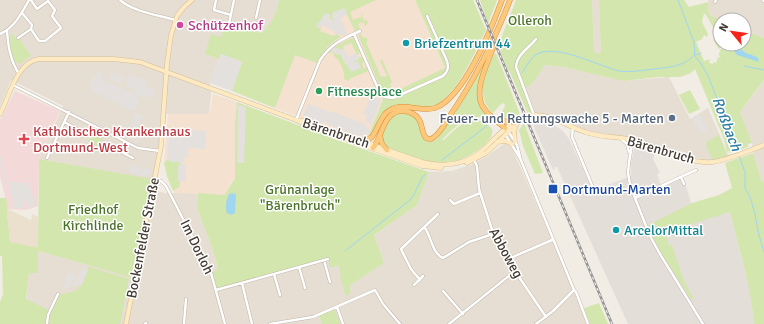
<svg xmlns="http://www.w3.org/2000/svg" width="764" height="324" font-family="Signika,sans-serif">
<style>
.residential{fill:#e6ded2}
.commercial{fill:#f4e1cf}
.industrial{fill:#e4ded9}
.education{fill:#ebe0ce}
.medical{fill:#f3d9d7}
.green{fill:#d2e6ad;fill-rule:evenodd}
.parking{fill:#e3e0dd}
.water{fill:#a0d6ef}
.lines{fill:none;stroke-linecap:round;stroke-linejoin:round}
.stream{stroke:#a0d6ef;stroke-width:1}
.minor-casing{stroke:#c0b6aa;stroke-width:3.5}
.secondary-casing{stroke:#d2bc94;stroke-width:5}
.trunk-casing{stroke:#db8f35;stroke-width:5.5}
.minor{stroke:#fff;stroke-width:2.5}
.secondary{stroke:#feeac2;stroke-width:4}
.trunk{stroke:#fcc87c;stroke-width:4.5}
.rail-casing{stroke:#949494;stroke-width:2.5}
.rail{stroke:#fff;stroke-width:1;stroke-dasharray:3;stroke-linecap:butt}
.hotel-dot{fill:#d1479c;stroke:#fff;stroke-width:1.5}
.culture-dot{fill:#0f9aa8;stroke:#fff;stroke-width:1.5}
.leisure-dot{fill:#2e9e5b;stroke:#fff;stroke-width:1.5}
.service-dot{fill:#5c6f8a;stroke:#fff;stroke-width:1.5}
.health-dot{fill:#e0444e;stroke:#fff;stroke-width:1.5}
.transit-dot{fill:#1a4fb4;stroke:#fff;stroke-width:1.5}
.labels{text-anchor:middle;dominant-baseline:central;stroke-width:3;stroke-linejoin:round;paint-order:stroke}
.park-label{font-size:14px;fill:#4c7429;stroke:#fff}
.hotel-label{font-size:14px;fill:#b23c85;stroke:#fff;text-anchor:start}
.culture-label{font-size:14px;fill:#0d838f;stroke:#fff;text-anchor:start}
.leisure-label{font-size:14px;fill:#27864d;stroke:#fff;text-anchor:start}
.service-label{font-size:14px;fill:#4e5e75;stroke:#fff;text-anchor:end}
.health-label{font-size:14px;fill:#be3a42;stroke:#fff;text-anchor:start}
.street-label{font-size:14px;fill:#443c34;stroke:#fff}
.transit-label{font-size:14px;fill:#164399;stroke:#fff;text-anchor:start}
.water-label{font-size:15px;font-style:italic;fill:#2e7ea6;stroke:#fff}
</style>
<rect width="100%" height="100%" fill="#f2ede4"/>
<path class="residential" d="M0,0H279L276,14L273,22L262,33L224,26L221,37L205,54L219,59L210,83L211,94L209,114H166L155,180L39,159L63,106L11,80L0,107Z
M592,0H599L601,53L594,52Z
M708,0H764V38L744,30V20H722L709,15Z
M545,65L564,67L623,81L669,77L690,119L708,108L729,157L703,162L701,159L688,156L683,157L648,144L600,136L534,112L524,89L532,84Z
M764,81V181L762,182L753,153L752,143L740,112Z
M505,143L510,146L513,150L588,324H24L29,273H38V251L102,269L135,279L149,211L156,191L165,193H198L197,208L210,242L216,259L217,271L328,259L338,265L341,277L340,278L347,296L349,286L384,263L374,235L417,205L429,172L451,171L471,165L487,156Z"/>
<path class="commercial" d="M376,0H415L445,69L384,97L368,137L362,138L330,129L275,108L295,54L317,63L328,46L338,39L314,29L318,20Z
M213,94L237,102L235,122V179L230,183L229,189L225,195L175,193L167,176L164,163L168,114H210Z"/>
<path class="industrial" d="M531,120L551,123L563,131L569,139L593,191L631,176V163L635,146L655,153L653,159L660,173L657,174L661,185L683,177L697,221L730,212L747,279L751,296L754,324H628L557,167H554L555,170H553Z"/>
<path class="education" d="M8,209L31,220L32,214L38,217V249L10,242L7,212Z"/>
<path class="medical" d="M15,91L60,111L39,159L38,206L26,210L8,209L0,176V119L3,115Z"/>
<path class="green" d="M279,0H376L350,12L353,20L362,17L361,14L364,13L362,15L364,21L367,20L368,23L365,26L363,22L358,24L360,29L347,35L355,31L344,8L332,16L335,22L330,19V15H326L316,27L321,28L320,31L333,36L338,34L340,37L328,46L317,63L295,55L275,108L232,91L242,62L221,54L219,59L205,54L211,34L221,37L224,26L262,33C273,21 276,15 279,0Z
M415,0H473L486,30C474,53 456,100 430,107H393L370,137H368L384,97L388,95L382,91L358,35L361,34L363,38L366,37L368,41L366,42L381,77L384,76L385,77L387,76L380,61L382,59L392,82L390,84L394,92L445,68Z
M480,0H497L488,24Z
M516,0H592L594,52L601,53L599,0H596H684L689,7L708,2L709,15L722,20H720V44H744V30L764,38V80L740,112L752,143L748,144V147L730,153L729,151L727,152L724,139L695,69L691,73L680,77H658L623,81L564,67L545,65L532,84L524,89L534,112L528,114L509,70H508L498,46ZM704,13L708,18L718,36L713,40L719,49L722,47L723,48L720,50L719,55L721,58L718,57L716,63L713,62V64L709,63L710,59L704,61L696,42L702,39L704,35L707,37L708,34L702,22Z
M11,32L16,38L18,37L31,56L24,60L21,64L15,62L10,46Z
M351,38L354,39L360,52L358,55H357L351,43L343,46L344,49L342,50L334,47Z
M332,49V52L341,55L346,65L348,64L349,69L351,63L359,59L358,57H362L364,62L362,64L364,69L367,68L368,71L349,79V81L344,79C346,73 339,59 334,56V54L330,52L329,54L328,53Z
M496,53L521,117C515,121 506,119 499,117L505,106L504,103L500,105L493,113C474,96 486,75 493,55Z
M487,60L479,100L500,127C497,125 494,122 490,120C472,110 453,128 442,140H444C454,130 470,113 485,123C487,125 491,127 492,129C494,135 488,141 484,145C476,152 466,158 455,161C449,162 436,163 431,162C423,161 386,150 383,143C381,139 382,135 384,131C387,123 389,116 398,114C423,108 417,134 425,140C428,143 432,141 436,140L460,106Z
M690,90L700,109L689,114L679,95Z
M237,102L340,141L429,172L417,205L374,235L384,263L349,286L351,293L346,296L340,278L341,277L338,265L330,268L328,260L216,290L211,273L217,270L216,259L210,242L197,208L198,193L225,195C229,189 230,184 235,179V122Z
M524,123L543,173L535,174L523,146L519,130Z
M93,134L103,139L99,147L88,142Z
M719,135L727,155L717,159H712L707,148L706,142Z
M753,153L762,182L764,181V324H754C751,286 739,249 730,212L665,232L669,246L672,245L683,278L694,299H691L661,253L648,226V225L692,203L719,195L732,188L725,163Z
M39,159L152,179L131,278L102,269L38,251V273H29L26,299L51,311L59,295L76,291L79,285L81,286L89,267L129,279L120,324H0V302L3,294L2,256H0V198H6L8,209L7,212L10,242L38,248Z
M167,160H169V161L180,162V165L178,166V181H180C180,188 179,187 173,191L167,176L164,163Z
M599,303L608,324H590L584,308Z
M335,310L340,324H322L319,315Z"/>
<path class="parking" d="M344,8L347,15L340,18L347,34L342,36L340,33L336,35L333,30L327,28V26L322,25L321,28L316,27L318,22L319,23L321,20L324,14L326,15V13L330,14V19L335,21L331,16L333,15L332,13Z
M334,47L341,50L344,49L348,57L356,53L359,59L351,63L358,61L361,68L352,72L350,69L349,70L347,63L345,61L344,62L341,55L332,52Z
M221,54L242,62L232,91L210,83Z
M99,70L102,71L103,79L133,94L135,90L125,86L129,75L147,80L145,86L155,90L152,98L144,96L143,98L134,94L138,97L137,99L140,101L135,111L133,110L132,111L92,91V89L90,84L94,76H96Z
M109,72L116,75L115,77L118,74L124,76L122,83L109,80L110,78L108,77Z
M371,96L381,100L371,124L365,121L367,116L363,114Z
M308,104L332,113L333,112L365,124V126L369,128L368,130L370,131L369,133H367L366,136L357,135L327,124V123L324,121L322,124L303,116Z
M238,105L246,107L244,163H237Z
M136,113L143,116L137,128L135,127L133,131L141,136L138,143L132,140V137L130,136L129,138L124,136Z
M699,114L708,129L701,133L692,118Z
M168,129L206,131L205,149L188,148V157H185L183,162V165H185L186,182L178,181V166L180,165V162H171L169,159H167L169,136H167Z
M2,156L3,166L8,182L29,183L36,205L29,208L27,202L24,201L23,209L12,207L14,199L13,196L11,198L9,183L7,185L1,168L0,158Z
M132,165L140,167V170H142V168L152,170L151,174H146V177L138,175V173L136,172L135,174L130,173V171H128L129,167L131,168Z
M618,181L621,189L620,193L601,201L596,190Z
M82,268L88,271L81,286L79,285L78,287L73,285Z
M69,272L76,275L69,288H67L66,289L62,287Z"/>
<path class="water" d="M729,44H734L746,53L757,57L759,62L737,55Z
M231,193L236,194V196L235,213L231,215L227,213C225,208 226,196 231,193Z"/>
<g class="lines">
<path class="stream" d="M678,0L694,42L695,56L702,65L709,78L738,153
M695,53L697,55L701,53
M744,66L764,70
M522,73C526,68 529,60 534,56C553,41 598,66 619,71C631,73 650,69 662,68C673,67 688,64 695,54
M739,156L745,172V188L750,197L755,214L759,235L764,252
M442,160L488,125
M345,251L410,200C417,192 418,182 425,174"/>
<defs>
<path id="minor" d="M120,0C134,12 158,15 175,20
M216,0L214,10L231,15
M763,0L764,1
M715,2L716,0
M22,13L32,25L31,29L39,41H45L61,28L52,16L55,10L48,1L37,9L31,0
M256,18L260,0
M229,24L234,0
M7,30C8,46 10,60 19,74
M0,34C15,27 21,14 29,0
M354,34L380,93L384,97L393,98L443,76C448,71 449,68 447,61L427,16
M18,38L31,29
M13,85L138,148L160,151
M534,115L516,67C517,54 528,49 536,39
M296,120L320,60C331,44 342,39 360,31
M64,122L83,132
M573,127L572,137L594,190
M508,131L517,145L520,157
M505,134L520,158L574,290L576,292L588,324
M620,138L627,144L629,152
M633,140L629,162L628,173L630,184L635,198L650,236L660,254L703,324
M104,143L133,158
M47,158L69,112
M474,160L477,166L479,189L494,236L515,271L546,317
M681,177L684,184
M155,180L161,181L166,186L211,273L225,324
M635,198L696,170
M450,200L454,204L480,193
M425,228C431,236 432,253 443,258L469,242L493,234
M508,259L552,240
M324,260L330,282
M299,267L305,288
M274,274L280,295
M420,280L411,269L401,249L438,214
M242,283L252,324
M414,285L423,276
M216,290L328,259
M443,291L463,314
M337,307L343,324
M47,324L48,315L58,294
M145,324L146,323
M184,324L186,299
M270,324L313,317L375,290L383,304L400,324
M449,324L515,271
M536,324L553,311L574,290"/>
<path id="secondary" d="M0,114C9,98 16,62 39,59H113L140,62L296,120L304,121L422,162C446,168 468,164 486,147C496,137 504,128 516,122C521,119 528,116 533,115C552,114 568,127 585,132C602,138 619,136 636,141C661,147 686,164 712,162C725,161 750,150 764,145
M298,121L311,127L422,166L441,168
M515,141L514,131L516,125
M497,142L506,141L512,144
M467,163L486,153L518,123
M126,324L161,146L167,64L171,35L177,16L184,7L192,0"/>
<path id="trunk" d="M495,42C490,60 472,89 483,107C488,115 498,122 505,128
M497,120L514,123
M380,136L382,144L387,150
M361,141L371,138C377,131 379,121 385,114C399,99 419,113 435,108C464,98 492,27 502,0
M373,148C383,136 383,109 405,111C410,112 415,114 418,118C423,124 421,132 426,138C429,139 431,140 434,137C440,133 445,124 449,117C474,81 494,41 510,0"/>
</defs>
<use href="#minor" class="minor-casing"/>
<use href="#secondary" class="secondary-casing"/>
<use href="#trunk" class="trunk-casing"/>
<use href="#minor" class="minor"/>
<use href="#secondary" class="secondary"/>
<use href="#trunk" class="trunk"/>
<defs>
<path id="rail" d="M477,0L612,324"/>
</defs>
<use href="#rail" class="rail-casing"/>
<use href="#rail" class="rail"/>
</g>
<circle class="hotel-dot" cx="180" cy="25" r="4"/>
<g class="culture-dot">
<circle cx="406" cy="43" r="4"/>
<circle cx="616" cy="230" r="4"/>
</g>
<circle class="leisure-dot" cx="319" cy="91" r="4"/>
<circle class="service-dot" cx="672" cy="118" r="4"/>
<path class="health-dot" d="M22 133h4v4h4v4h-4v4h-4v-4h-4v-4h4z"/>
<rect class="transit-dot" x="548" y="184" width="10" height="10" rx="2"/>
<g class="labels">
<g class="park-label">
<text x="530" y="20">Olleroh</text>
<text x="300" y="189">Grünanlage<tspan x="300" dy="16">"Bärenbruch"</tspan></text>
<text x="93" y="209">Friedhof<tspan x="93" dy="16">Kirchlinde</tspan></text>
</g>
<g class="hotel-label">
<text x="188" y="25">Schützenhof</text>
</g>
<g class="culture-label">
<text x="414" y="43">Briefzentrum 44</text>
<text x="624" y="230">ArcelorMittal</text>
</g>
<g class="leisure-label">
<text x="327" y="91">Fitnessplace</text>
</g>
<g class="service-label">
<text x="664" y="118">Feuer- und Rettungswache 5 - Marten</text>
</g>
<g class="health-label">
<text x="33" y="131">Katholisches Krankenhaus<tspan x="33" dy="16">Dortmund-West</tspan></text>
</g>
<g class="street-label">
<text transform="translate(336 133) rotate(18)">Bärenbruch</text>
<text transform="translate(661 150) rotate(16)">Bärenbruch</text>
<text transform="translate(143 238) rotate(-79)">Bockenfelder Straße</text>
<text transform="translate(197 247) rotate(64)">Im Dorloh</text>
<text transform="translate(506 253) rotate(61)">Abboweg</text>
</g>
<g class="transit-label">
<text x="562" y="189">Dortmund-Marten</text>
</g>
<g class="water-label">
<text transform="translate(727 124) rotate(69)">Roßbach</text>
</g>
</g>
<g transform="translate(732 32) rotate(299)"><circle r="19" fill="#ffffff" stroke="#b4b1ae"/>
<path d="M0-3L7 15L0 10L-7 15Z" fill="#f72316"/>
<text y="-6" font-size="11" font-weight="bold" text-anchor="middle" fill="#443c34">N</text>
</g>
</svg>
